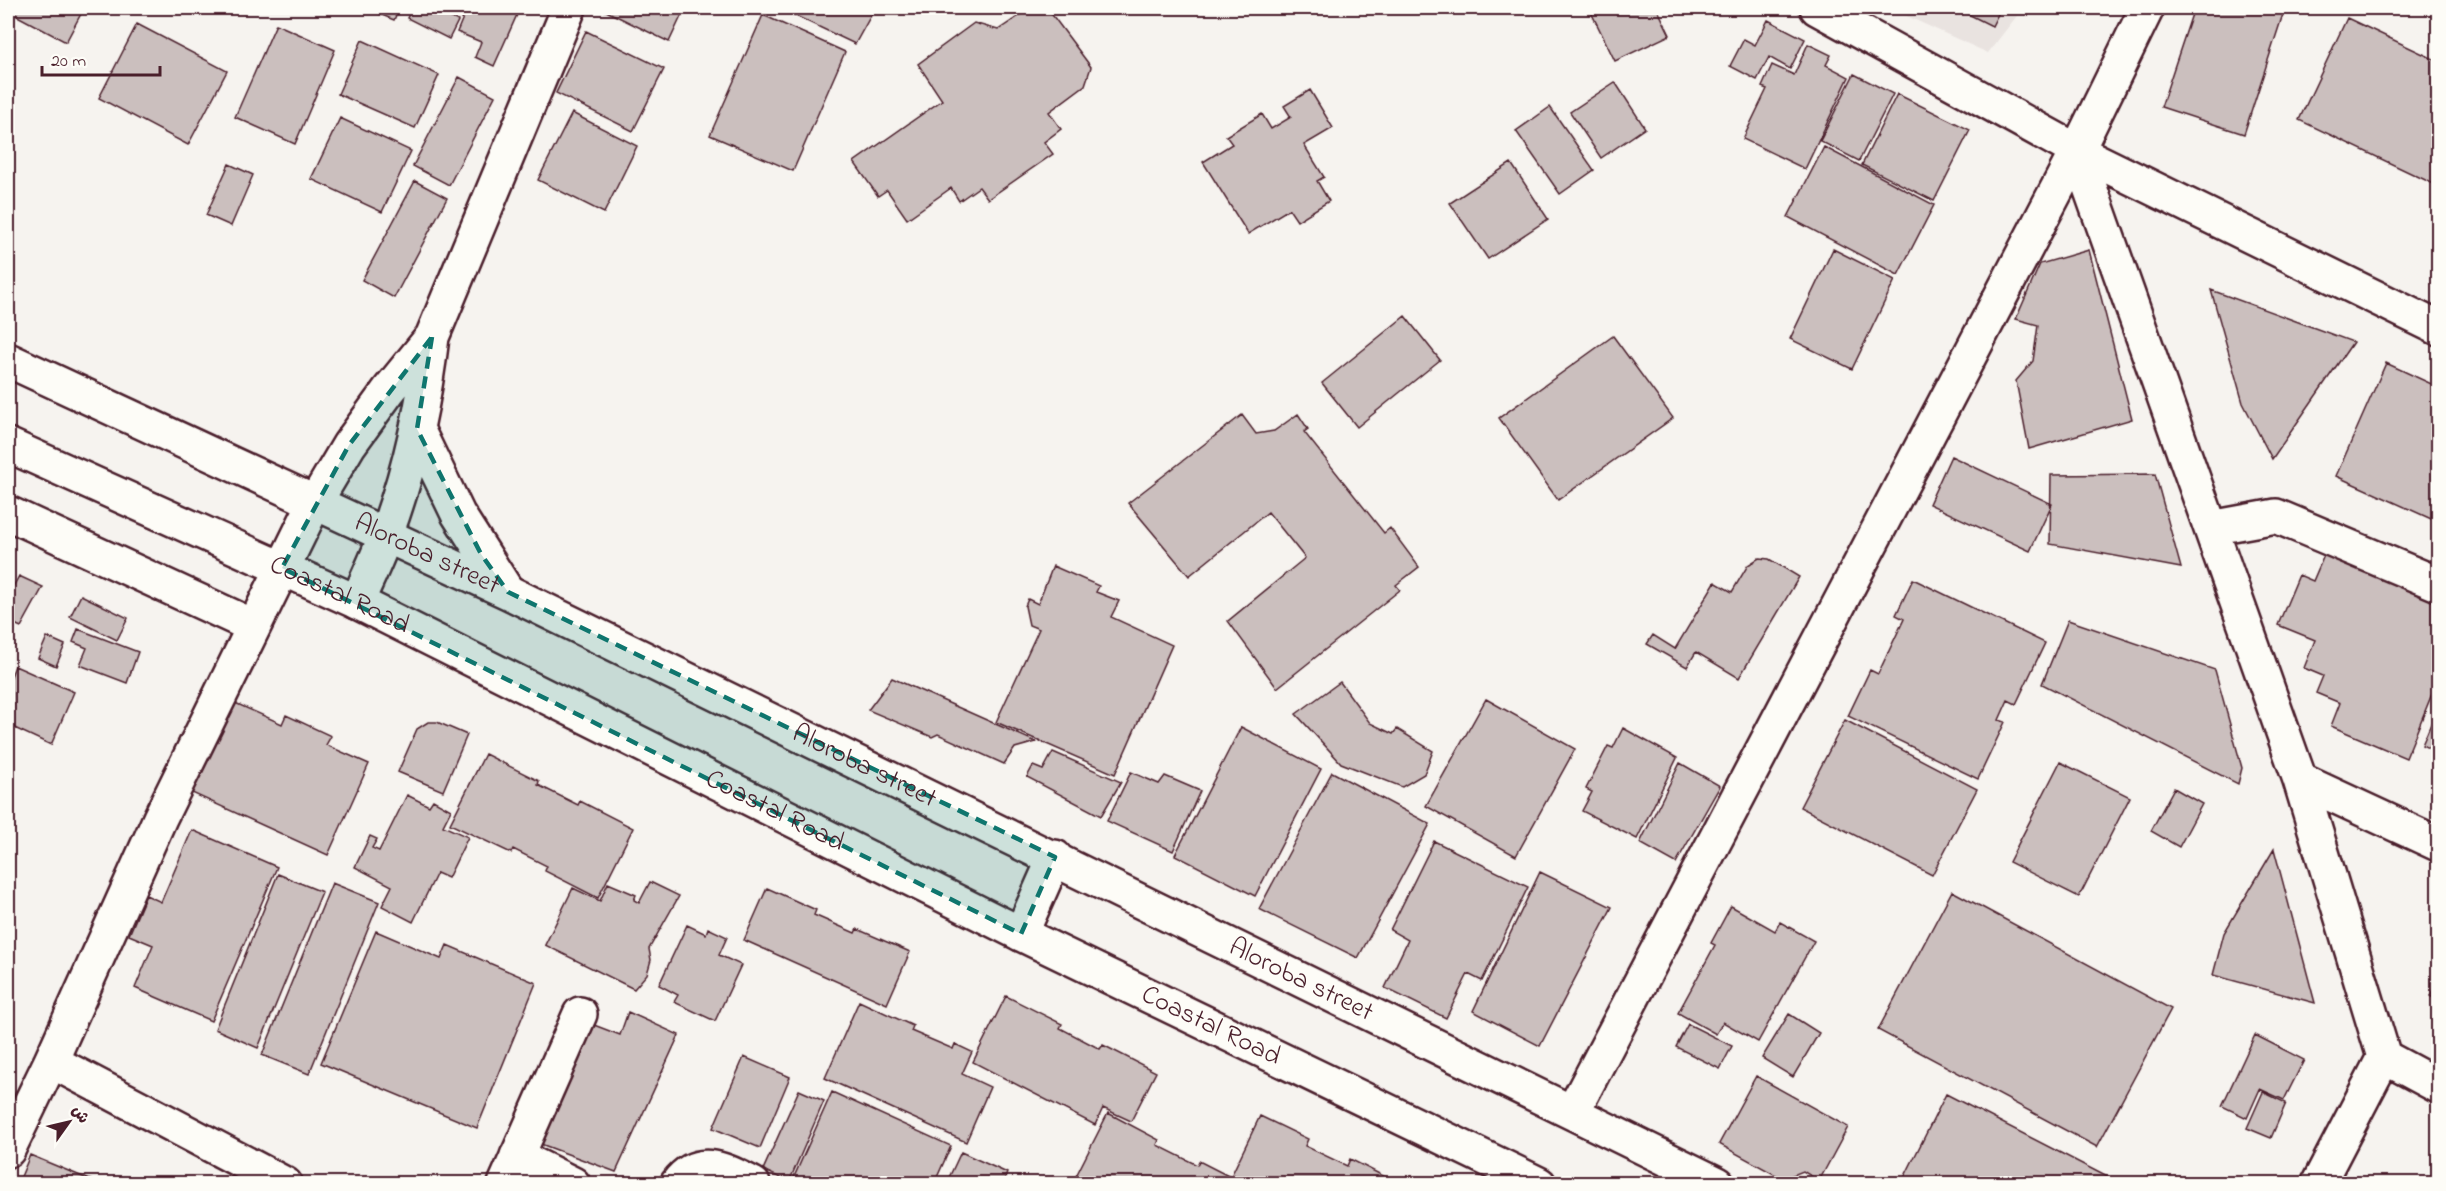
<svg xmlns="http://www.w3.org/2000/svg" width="2446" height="1191" font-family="'Indie Flower','Playpen Sans Arabic',sans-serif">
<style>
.built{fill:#e9e3e0}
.building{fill:#cbbfbe;stroke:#4a1f2b;stroke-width:1.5}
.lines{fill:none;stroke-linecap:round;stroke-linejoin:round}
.minor-casing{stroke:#4a1f2b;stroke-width:38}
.trunk-casing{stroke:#4a1f2b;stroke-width:38}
.minor{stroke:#fdfcf7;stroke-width:33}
.trunk{stroke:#fdfcf7;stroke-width:33}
.marked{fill:#0f766e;fill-opacity:0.2;stroke:#0f766e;stroke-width:4.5;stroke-dasharray:12 8;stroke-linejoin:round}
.labels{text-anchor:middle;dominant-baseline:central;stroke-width:4.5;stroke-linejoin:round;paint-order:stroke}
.street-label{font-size:27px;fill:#4a1f2b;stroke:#fdfcf7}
</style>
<rect width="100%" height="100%" fill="#f6f3ef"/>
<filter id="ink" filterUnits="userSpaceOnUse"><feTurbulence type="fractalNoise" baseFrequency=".0167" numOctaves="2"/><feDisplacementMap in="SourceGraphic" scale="12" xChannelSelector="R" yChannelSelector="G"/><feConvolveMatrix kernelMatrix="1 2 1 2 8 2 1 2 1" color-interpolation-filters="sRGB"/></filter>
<g filter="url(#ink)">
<path class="built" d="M1889,8H2023L1988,53Z"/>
<path class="building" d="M8,8H84L66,42L8,11Z
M365,8H399L394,20Z
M412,8H432L458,21L449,39L407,18Z
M467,8H520L494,66L475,57L481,42L457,32Z
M600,8H685L669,42Z
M779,8H875L855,44Z
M1031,8H1047L1091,67L1085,85L1049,112L1061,129L1044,142L1053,154L988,199L979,187L959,201L951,188L907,219L887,190L878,196L854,162L942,100L918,64L974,23L998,30Z
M1589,8H1657L1670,35L1615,61Z
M1956,8H2001L1992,26Z
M2194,8H2285L2244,134L2161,107Z
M763,15L845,52L793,171L710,135Z
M2347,18L2438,61V186L2299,120Z
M1768,20L1805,39L1790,69L1769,57L1757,80L1730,66L1744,39L1755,45Z
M137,24L227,71L188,145L99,98Z
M276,24L335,50L295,144L235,117Z
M586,31L664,69L633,131L556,93Z
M362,40L439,75L415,128L338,94Z
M1808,44L1831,55L1826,65L1849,77L1805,169L1743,139L1767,89L1762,87L1772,65L1794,75Z
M1854,74L1893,94L1859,161L1820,141Z
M459,77L495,96L449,185L413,166Z
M1615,82L1645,128L1601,158L1570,112Z
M1310,90L1333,128L1304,145L1324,177L1317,181L1329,201L1297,221L1289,209L1248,234L1203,162L1232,144L1226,136L1262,114L1271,129L1291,117L1284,106Z
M1897,94L1970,130L1934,201L1862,165Z
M1550,107L1594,170L1560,194L1516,131Z
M572,113L637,146L604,213L538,180Z
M340,118L411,151L382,212L311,179Z
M1824,147L1934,205L1898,275L1788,217Z
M1511,163L1548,219L1488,259L1450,203Z
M229,164L253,175L231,226L206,215Z
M415,181L447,198L394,298L362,280Z
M1833,249L1895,280L1852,369L1790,339Z
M2089,250L2132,419L2029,449L2016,381L2033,361L2038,325L2016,319L2040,264Z
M2211,290L2353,342L2272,459L2243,403Z
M1405,316L1440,360L1357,427L1322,383Z
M1613,336L1673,418L1558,500L1499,418Z
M2386,363L2438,387V522L2336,476Z
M1298,414L1308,429L1304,432L1384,533L1390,528L1419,567L1396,585L1400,590L1277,688L1228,621L1305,558L1268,512L1189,576L1128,503L1242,415L1256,434L1274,431Z
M1951,456L2052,504L2030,551L1929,504Z
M2155,474L2181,568L2050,544L2051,475Z
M2328,546L2438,592V679L2406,758L2331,726L2340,703L2316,693L2323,676L2304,668L2315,640L2278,625L2299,575L2313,581Z
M1759,558L1769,559L1799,577L1739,678L1696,652L1687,667L1647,644L1653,635L1675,649L1715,582L1732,592L1748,565Z
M1053,566L1099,586L1096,592L1119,601L1111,617L1172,645L1115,774L996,722L1039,629L1029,625L1025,606L1028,599L1038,604Z
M19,576L43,587L21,627L8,621V596Z
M1913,579L2045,643L2016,704L2008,700L1999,720L2005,722L1978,779L1848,716L1870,670L1878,674L1904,619L1896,615Z
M81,595L128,618L117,640L70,617Z
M2068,620L2215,670L2242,768L2238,784L2042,684Z
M78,629L138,652L127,683L80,665L87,648L73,642Z
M47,637L65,645L56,666L38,658Z
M15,666L74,692L51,745L8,725V684Z
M892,678L1036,742L1015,748L1004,764L938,734L932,737L868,710Z
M1340,682L1370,723L1393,734L1397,729L1433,751L1424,774L1402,787L1341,763L1296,714Z
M1486,699L1575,749L1516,856L1426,806Z
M233,702L282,724L286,715L331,736L326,745L369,764L328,855L192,793Z
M2438,707V752L2422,745Z
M1845,720L1977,789L1932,875L1800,807Z
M428,722H437L467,735L443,791L398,772L417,729Z
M1241,727L1321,769L1255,896L1175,855Z
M1623,728L1677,758L1637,839L1582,811L1592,792L1586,789L1608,746L1613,748Z
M1053,752L1121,782L1101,816L1027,777L1033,766L1043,770Z
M485,754L539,781L538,785L578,805L580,801L633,828L598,898L545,871L547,866L513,849L511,853L450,824Z
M2060,762L2130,797L2079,897L2009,862Z
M1680,763L1720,786L1676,863L1640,843Z
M1131,772L1159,784L1165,776L1200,791L1173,851L1107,821Z
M1332,772L1430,824L1358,958L1259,909Z
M2174,788L2202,804L2179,847L2151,831Z
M407,795L429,806L433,800L451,810L443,826L468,837L448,878L437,873L413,922L382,906L392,886L355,867L370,836L377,839L372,848L379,851Z
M192,830L277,867L211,1021L135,988L153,945L129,935L146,895L161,902Z
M1434,841L1528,887L1482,981L1468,974L1446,1018L1385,988L1408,940L1390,930Z
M2274,849L2315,1003L2213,975L2224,933Z
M1540,872L1612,907L1540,1046L1473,1011Z
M278,874L322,892L258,1048L215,1029Z
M650,882L679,896L649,949L651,960L647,974L634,989L545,945L573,888L600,901L608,883L636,895L634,900L639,903Z
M332,883L379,902L309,1074L262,1055Z
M767,888L816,910L814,915L855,933L857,929L910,952L887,1004L744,940Z
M1952,891L2171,1009L2097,1147L1878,1030Z
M1731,906L1775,931L1780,922L1814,941L1758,1042L1723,1022L1716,1034L1678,1013L1715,945L1711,943Z
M687,925L706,934L708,928L727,937L719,955L741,965L715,1021L674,1002L678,995L659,985Z
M376,931L441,959L447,945L536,983L477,1128L321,1063Z
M2438,979V1001L2430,996Z
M1006,996L1062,1024L1060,1028L1100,1049L1103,1045L1156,1072L1131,1121L1103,1108L1095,1125L973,1062Z
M859,1001L913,1026L911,1031L953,1049L955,1044L972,1052L962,1074L990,1087L966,1142L825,1078Z
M628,1012L679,1035L616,1172L530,1140L581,1020L620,1035Z
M1789,1014L1819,1033L1793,1077L1762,1058Z
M1688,1024L1732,1046L1720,1069L1676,1047Z
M2255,1035L2304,1060L2284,1100L2260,1089L2247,1118L2222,1106Z
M744,1057L790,1077L760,1148L713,1128Z
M1756,1076L1848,1127L1819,1181L1803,1171L1783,1179L1719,1144Z
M799,1090L824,1101L789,1182L763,1170Z
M832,1092L951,1146L934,1184H834L821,1178L818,1184H809L794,1177Z
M2263,1092L2286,1103L2271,1138L2247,1128Z
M1946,1094L2121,1184H1910L1903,1180Z
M1108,1113L1159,1140L1157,1145L1197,1165L1199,1161L1244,1184H1072Z
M1260,1116L1308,1139L1305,1146L1347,1166L1350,1159L1399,1184H1251L1232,1174Z
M961,1152L1007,1173L1003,1184H946Z
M30,1155L95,1182L94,1184H18Z"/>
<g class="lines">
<defs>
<path id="minor" d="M1817,8L2077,151L2438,328
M2077,151L2300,780L2384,1057L2318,1184
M8,513L253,626
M2211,528L2276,516L2438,584
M357,602C367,579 378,557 386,534C410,470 424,405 432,337L569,8
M2300,780L2438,844
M2384,1057L2438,1086
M51,1061L285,1184
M1573,1111L2077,151L2147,8
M8,1150L51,1061L160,818L314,504L349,445L389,390L432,337
M517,1156L573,1184
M505,1184L580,1014
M677,1184C699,1154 726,1171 753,1184"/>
<g id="trunk">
<path id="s1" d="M8,360L508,592L1718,1184"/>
<path d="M417,429L458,514L507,591"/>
<path id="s2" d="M8,445L357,602L1021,934L1539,1184"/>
<path d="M1021,934L1055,857"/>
</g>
</defs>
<use href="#minor" class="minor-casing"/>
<use href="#trunk" class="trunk-casing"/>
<use href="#minor" class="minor"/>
<use href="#trunk" class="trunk"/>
</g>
</g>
<path class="marked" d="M432,337L417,429L481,554L508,592L1055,857L1021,934L282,568L349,445Z"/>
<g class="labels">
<g class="street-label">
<text stroke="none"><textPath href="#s1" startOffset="462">Aloroba street</textPath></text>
<text stroke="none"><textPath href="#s2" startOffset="364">Coastal Road</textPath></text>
<text stroke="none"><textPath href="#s1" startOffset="948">Aloroba street</textPath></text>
<text stroke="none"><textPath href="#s2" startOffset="850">Coastal Road</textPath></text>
<text stroke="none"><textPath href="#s1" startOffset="1434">Aloroba street</textPath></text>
<text stroke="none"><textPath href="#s2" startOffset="1336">Coastal Road</textPath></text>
</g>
</g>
<rect width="2446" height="1191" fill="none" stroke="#fdfcf7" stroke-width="30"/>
<rect x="15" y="15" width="2416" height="1161" fill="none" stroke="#4a1f2b" stroke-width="2" filter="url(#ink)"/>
<g transform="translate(69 1122) rotate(56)" stroke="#fdfcf7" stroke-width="4.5" paint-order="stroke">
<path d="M0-4.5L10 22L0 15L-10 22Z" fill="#4a1f2b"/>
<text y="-9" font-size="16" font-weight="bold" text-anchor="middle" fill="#4a1f2b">ش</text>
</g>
<path d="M42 66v9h118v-9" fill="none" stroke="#4a1f2b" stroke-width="3"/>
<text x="51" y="66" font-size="18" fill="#4a1f2b" stroke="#fdfcf7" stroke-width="4.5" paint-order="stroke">20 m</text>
</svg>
